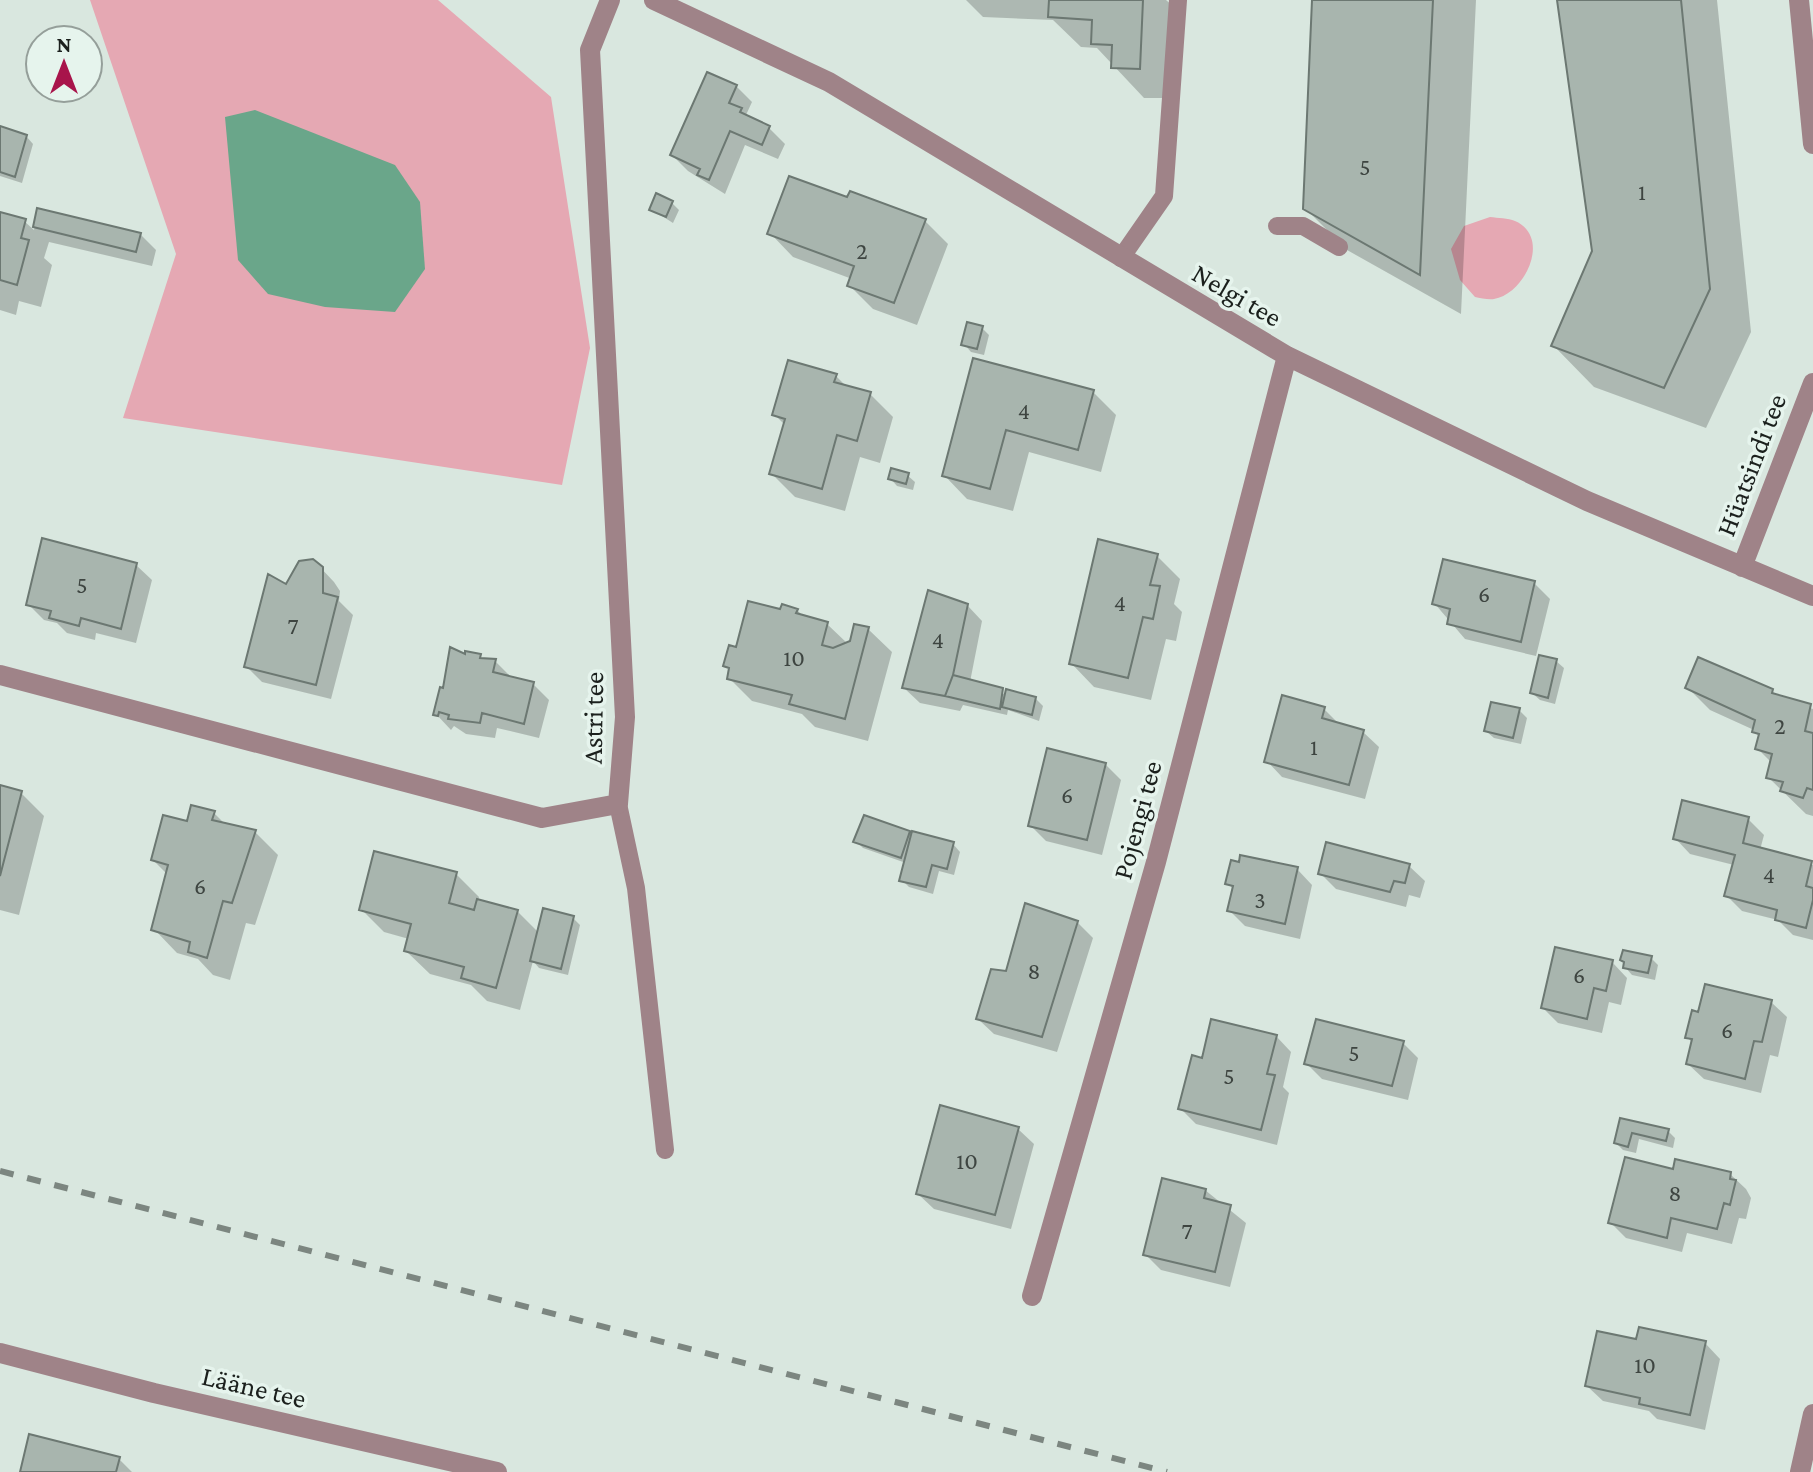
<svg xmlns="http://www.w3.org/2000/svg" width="1813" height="1472" font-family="'Crimson Pro',serif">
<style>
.green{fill:#e5a8b3}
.water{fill:#6aa68a}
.shadow{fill:#0003}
.building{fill:#a8b5ae;stroke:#6c7872;stroke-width:2}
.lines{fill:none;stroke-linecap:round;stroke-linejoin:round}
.lane{stroke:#9f8388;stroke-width:18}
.street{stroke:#9f8388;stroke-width:20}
.rail{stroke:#7c8680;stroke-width:6;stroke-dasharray:14 14;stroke-linecap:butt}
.labels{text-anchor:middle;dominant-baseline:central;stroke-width:7;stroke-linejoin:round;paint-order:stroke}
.number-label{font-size:24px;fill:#3e4541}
.street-label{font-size:28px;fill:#1b201d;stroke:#e6f4ed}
</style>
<rect width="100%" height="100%" fill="#d9e7df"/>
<path class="green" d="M90,0H438L551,97L590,348L562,485L123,418L176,254Z
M1490,217C1498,218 1508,218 1515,221C1552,237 1525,294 1494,299C1489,300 1480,298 1475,297L1460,280L1451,249L1464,226Z"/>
<path class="water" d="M255,110L395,165L420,202L425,269L395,312L325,307L268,294L238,260L225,117Z"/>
<path class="shadow" d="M966,0H1166L1174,7L1170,98H1144L1097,48L1081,47L1053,20L983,17Z
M1314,0H1476L1461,314L1347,250L1305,208Z
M1559,0H1717L1751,332L1706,428L1594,387L1553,345L1594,252Z
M736,86L752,102L746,115L769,128L785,144L778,159L745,145L725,194L688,171L672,155Z
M0,128L26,136L33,144L22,183L0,176Z
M848,200L925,221L948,244L917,325L873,309L849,285L852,279L793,257L770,233Z
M672,203L679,210L673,223L651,209Z
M39,210L140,234L156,250L152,266L49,242L44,258L52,265L41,307L19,301L16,315L0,310V214L24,221L34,230Z
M982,328L989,335L984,355L971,352L964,344Z
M974,361L1093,392L1116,415L1101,472L1029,452L1013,511L967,499L944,475Z
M836,376L847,387L870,394L893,417L880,463L860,457L845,511L795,497L771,473L785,425L774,414Z
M907,475L915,482L913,490L897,486L890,478Z
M1157,556L1180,579L1174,604L1182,612L1176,641L1166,639L1151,700L1094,687L1071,663Z
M306,561L318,565L334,582L340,591L339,601L353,615L331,699L262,682L246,666L295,568Z
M136,565L152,580L136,643L96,633L95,640L67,633L57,623L44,620L28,604Z
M1534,583L1550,599L1536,656L1465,639L1435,604Z
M967,605L982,621L970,682L1007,695L1035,698L1043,706L1039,721L1008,710L1007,715L963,705L960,711L920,703L904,688Z
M797,610L804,617L827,624L848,644L868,629L892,652L868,741L815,727L802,714L752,701L729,678L731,671L726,666L737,649L782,612Z
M453,653L495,661L511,677L533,684L549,700L539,738L497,728L495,738L466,734L454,726L451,730L436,714Z
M1556,661L1564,668L1555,704L1540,700L1532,693Z
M1687,687L1772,691L1779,697L1813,709V816L1806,814L1768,777L1772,763L1758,749L1760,738L1754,730L1710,710Z
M1324,709L1341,726L1363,732L1379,747L1365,799L1282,777L1267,761Z
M1519,710L1527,718L1521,744L1494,738L1486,731Z
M1105,764L1121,780L1102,855L1046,841L1030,825Z
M0,786L21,793L44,816L19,915L0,910Z
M214,813L226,825L255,832L278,855L255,925L246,923L230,980L213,975L198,959L177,953L154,929L168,875L153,860L189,823Z
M1748,819L1764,835L1760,850L1813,865V940L1793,935L1778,920L1742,911L1726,895L1734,865L1690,854L1675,838Z
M909,833L913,837L953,844L960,852L954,875L939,871L933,894L909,887L902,880L906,863L863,848L856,841Z
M1409,866L1425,881L1420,898L1409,895L1406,907L1336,889L1320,873Z
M1297,869L1312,885L1300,939L1245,926L1229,910L1234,890L1228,883Z
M456,874L479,897L478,901L517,911L539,933L573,918L580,925L568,975L539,968L533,961L520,1010L487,1001L471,985L430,974L406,951L409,939L384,932L361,909Z
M1077,922L1093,938L1057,1052L994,1034L978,1019L1007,974Z
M1651,958L1658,965L1655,980L1632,975L1625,967L1626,963Z
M1612,962L1627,978L1621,1005L1609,1002L1602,1033L1558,1023L1543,1008Z
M1771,1002L1787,1017L1778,1057L1770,1055L1761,1093L1704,1079L1688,1064L1693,1043L1687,1037L1700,1014Z
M1276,1036L1291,1052L1283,1087L1289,1093L1277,1145L1196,1124L1181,1109L1203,1061Z
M1403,1043L1418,1058L1408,1100L1322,1079L1306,1063Z
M1621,1120L1668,1131L1675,1138L1673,1148L1639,1139L1636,1153L1623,1150L1616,1143Z
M1018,1129L1034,1144L1011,1229L934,1209L918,1194Z
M1674,1172L1730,1174L1746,1189L1751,1198L1746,1219L1739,1218L1732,1244L1687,1233L1682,1252L1626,1238L1611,1223Z
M1205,1190L1246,1223L1230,1287L1161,1270L1146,1255Z
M1637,1341L1705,1343L1720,1359L1705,1430L1657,1419L1649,1411L1603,1401L1587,1386Z
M119,1459L132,1472H22Z"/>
<path class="building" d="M1049,0H1143L1140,69L1111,68L1112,45L1091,44L1092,20L1048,17Z
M1312,0H1433L1420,275L1303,209Z
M1557,0H1681L1710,289L1664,388L1551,346L1592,251Z
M707,72L737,85L729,103L742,108L740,112L770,126L762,145L730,131L709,180L697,175L700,169L670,155Z
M0,126L27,135L15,177L0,172Z
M789,176L847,197L850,191L926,219L894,303L847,286L854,266L767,234Z
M656,193L673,201L666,217L649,210Z
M37,208L141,233L136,252L33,227Z
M0,212L26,219L21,238L29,240L17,285L0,280Z
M967,322L983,326L977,349L961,345Z
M973,358L1094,390L1078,450L1006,430L990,489L942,476Z
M788,360L837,374L834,382L871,392L857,441L837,435L822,489L769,474L785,419L772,415Z
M891,468L909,473L906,484L888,479Z
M42,538L137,563L121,629L81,618L79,626L49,618L51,611L26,605Z
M1098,539L1158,554L1150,585L1160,586L1153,619L1143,617L1128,678L1069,664Z
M313,559L323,567V593L338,597L316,685L244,667L268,574L286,584L299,561Z
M1443,559L1535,581L1521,642L1447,624L1450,609L1432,604Z
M928,590L968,604L953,675L945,696L902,688Z
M748,601L780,609L782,604L798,609L796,613L828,622L822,645L833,648L850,641L854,624L869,627L845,719L789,704L792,695L727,679L729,668L723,666L729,645L736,647Z
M450,647L465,654V651L481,654L480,658L496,659L493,672L534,682L524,724L482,713L480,723L448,719L449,715L439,712L438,716L433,715L440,687L443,688Z
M1539,655L1557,659L1548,698L1530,693Z
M1698,657L1773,689L1772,693L1811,704L1805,731L1813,733V790L1807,788L1803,798L1780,791L1783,782L1766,778L1772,754L1755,749L1759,734L1752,732L1755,720L1685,688Z
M953,675L1003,688L1000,709L945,696Z
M1006,689L1036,697L1032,715L1002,707Z
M1282,695L1325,707L1322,718L1364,730L1349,785L1264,762Z
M1491,702L1520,708L1513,738L1484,731Z
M1047,748L1106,763L1087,840L1028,826Z
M0,785L22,791L0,876Z
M1682,800L1749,817L1743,843L1812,861L1806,886L1813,888V900L1806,928L1775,920L1777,910L1724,896L1735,855L1673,839Z
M191,805L215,811L212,820L256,830L232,903L223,901L207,958L188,952L190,942L151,930L168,865L151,860L163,815L187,821Z
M864,815L910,831L901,858L853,842Z
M912,831L954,842L947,869L932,865L926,887L899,881Z
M1326,842L1410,864L1405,883L1394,881L1390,892L1318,874Z
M374,851L457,872L449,903L474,910L477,899L518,910L496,988L461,978L464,967L404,951L411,924L359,910Z
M1240,855L1298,867L1285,924L1227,911L1233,886L1225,884L1231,860L1239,862Z
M1025,903L1078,921L1042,1037L976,1019L991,969L1006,971Z
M543,908L574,916L561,969L530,961Z
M1555,947L1613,960L1606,991L1594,988L1587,1019L1541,1008Z
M1623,950L1652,956L1648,973L1623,968L1624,962L1620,960Z
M1705,984L1772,1000L1762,1042L1754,1041L1745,1079L1686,1064L1692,1039L1685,1038L1692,1010L1698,1012Z
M1211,1019L1277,1035L1267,1074L1275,1075L1261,1130L1178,1109L1192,1055L1202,1058Z
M1316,1019L1404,1041L1392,1086L1304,1064Z
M940,1105L1019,1127L995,1215L916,1194Z
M1620,1118L1669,1129L1666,1141L1632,1133L1628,1147L1614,1143Z
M1625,1157L1673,1169L1675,1159L1731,1172L1730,1179L1736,1180L1730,1205L1724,1203L1717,1229L1671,1218L1667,1238L1608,1223Z
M1162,1178L1206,1189L1204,1198L1231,1205L1215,1272L1143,1255Z
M1639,1327L1706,1341L1690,1415L1639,1404L1640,1398L1585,1386L1597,1331L1636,1339Z
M29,1434L120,1457L116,1472H20Z"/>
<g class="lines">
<path class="lane" d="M1277,226H1303L1339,247
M1121,258L1164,196L1178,0
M618,804L636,888L665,1150"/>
<path class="street" d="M654,0L829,82L1287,356L1587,501L1813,596
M1799,0L1813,144
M1742,567L1813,383
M0,675L542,818L618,804L625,717L590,50L610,0
M1032,1296L1156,862L1287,356
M0,1353L154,1393L497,1472
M1800,1472L1813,1414"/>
<path class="rail" d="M0,1171L1167,1472"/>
</g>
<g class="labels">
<g class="number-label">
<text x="1365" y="166">5</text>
<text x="1642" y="191">1</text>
<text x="862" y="250">2</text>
<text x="1024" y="410">4</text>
<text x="82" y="584">5</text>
<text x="1484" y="593">6</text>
<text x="1120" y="602">4</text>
<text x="293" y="625">7</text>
<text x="938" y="639">4</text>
<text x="794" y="657">10</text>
<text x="1780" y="725">2</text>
<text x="1314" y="746">1</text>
<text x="1067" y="794">6</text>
<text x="1769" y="874">4</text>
<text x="200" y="885">6</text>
<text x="1260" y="899">3</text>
<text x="1034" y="970">8</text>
<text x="1579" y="974">6</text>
<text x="1727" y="1029">6</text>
<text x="1354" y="1052">5</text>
<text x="1229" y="1075">5</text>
<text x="967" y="1160">10</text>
<text x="1675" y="1192">8</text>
<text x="1187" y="1230">7</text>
<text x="1645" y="1364">10</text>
</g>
<g class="street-label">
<text transform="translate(1237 295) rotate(30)">Nelgi tee</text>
<text transform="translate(1751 465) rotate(-69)">Hüatsindi tee</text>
<text transform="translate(593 718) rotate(-89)">Astri tee</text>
<text transform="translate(1137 820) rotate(-75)">Pojengi tee</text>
<text transform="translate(254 1387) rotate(13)">Lääne tee</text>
</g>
</g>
<g transform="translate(64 64)"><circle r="38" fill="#e6f4ed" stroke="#959f9a" stroke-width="2"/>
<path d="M0-6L14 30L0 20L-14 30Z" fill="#a8144b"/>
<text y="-12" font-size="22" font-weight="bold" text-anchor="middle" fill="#1b201d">N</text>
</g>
</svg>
